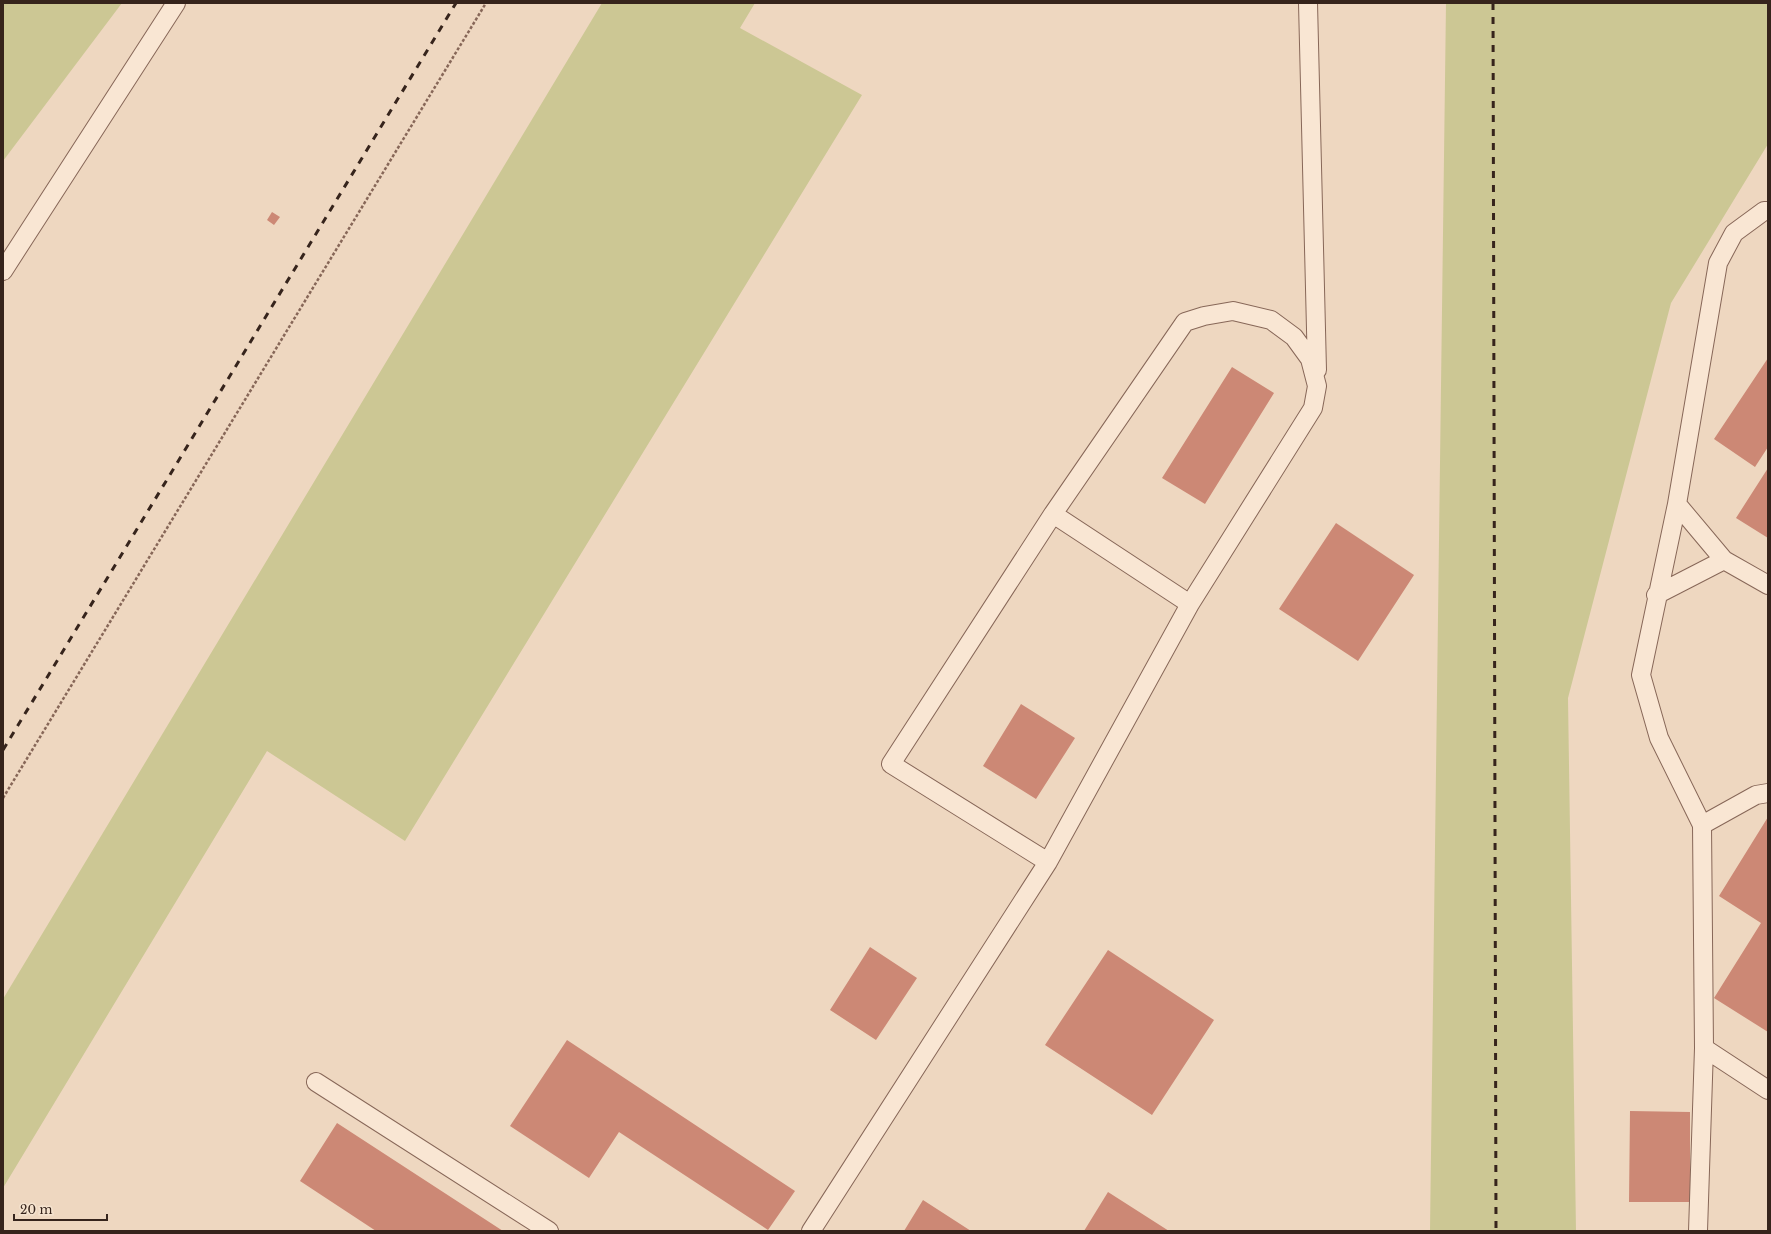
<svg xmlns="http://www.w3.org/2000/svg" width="1771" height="1234" font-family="'Libre Baskerville',serif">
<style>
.green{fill:#ccc794}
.building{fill:#cc8875}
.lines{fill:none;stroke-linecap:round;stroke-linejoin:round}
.lane-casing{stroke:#876758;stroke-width:20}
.path{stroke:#876758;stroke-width:2.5;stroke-dasharray:3 2;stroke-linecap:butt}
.lane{stroke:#f9e6d3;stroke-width:18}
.rail{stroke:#36241c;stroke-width:3;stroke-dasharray:7 7;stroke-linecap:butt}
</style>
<rect width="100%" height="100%" fill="#eed7c0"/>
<path class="green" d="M3,3H122L3,161Z
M602,3H755L740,28L862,95L405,841L267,751L3,1188V999Z
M1446,3H1768V144L1671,303L1568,698L1576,1231H1430Z"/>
<path class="building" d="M272,212L280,217L274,225L267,220Z
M1768,358V447L1755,467L1714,439Z
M1232,367L1274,393L1205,504L1162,478Z
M1768,468V538L1736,518Z
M1336,523L1414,575L1358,661L1279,609Z
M1021,704L1075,738L1036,799L983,766Z
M1768,817V1032L1714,998L1761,923L1719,896Z
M870,947L917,978L876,1040L830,1010Z
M1108,950L1214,1020L1152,1115L1045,1045Z
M567,1040L795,1191L768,1230L619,1132L589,1178L510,1126Z
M1630,1111L1690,1112V1202H1629Z
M337,1123L503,1231H376L300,1181Z
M1108,1192L1169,1231H1084Z
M923,1200L971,1231H904Z"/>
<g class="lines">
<defs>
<path id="lane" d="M1308,3L1317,370
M1768,211H1764L1734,233L1718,263L1677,504L1724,560L1768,585
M3,271L176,3
M1677,504L1641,675L1659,738L1702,825L1704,1048L1768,1090
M1053,514L1190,604
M1656,595L1724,560
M1702,825L1756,795L1768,793
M316,1082L549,1231
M811,1231L1048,862L1190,604L1313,408L1317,386L1310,359L1294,337L1271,320L1233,311L1204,316L1185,322L1053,514L891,764L1048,862
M1698,1231L1704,1048"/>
</defs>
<use href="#lane" class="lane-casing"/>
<path class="path" d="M3,798L486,3"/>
<use href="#lane" class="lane"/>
<path class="rail" d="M1493,3L1496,1231
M3,750L456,3"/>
</g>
<rect width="1771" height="1234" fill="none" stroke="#36241c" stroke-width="8"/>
<path d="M14 1214v6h93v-6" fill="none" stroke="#36241c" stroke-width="2"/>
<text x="20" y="1214" font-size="12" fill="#36241c" stroke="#f5e3cf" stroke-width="3" paint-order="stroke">20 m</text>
</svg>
